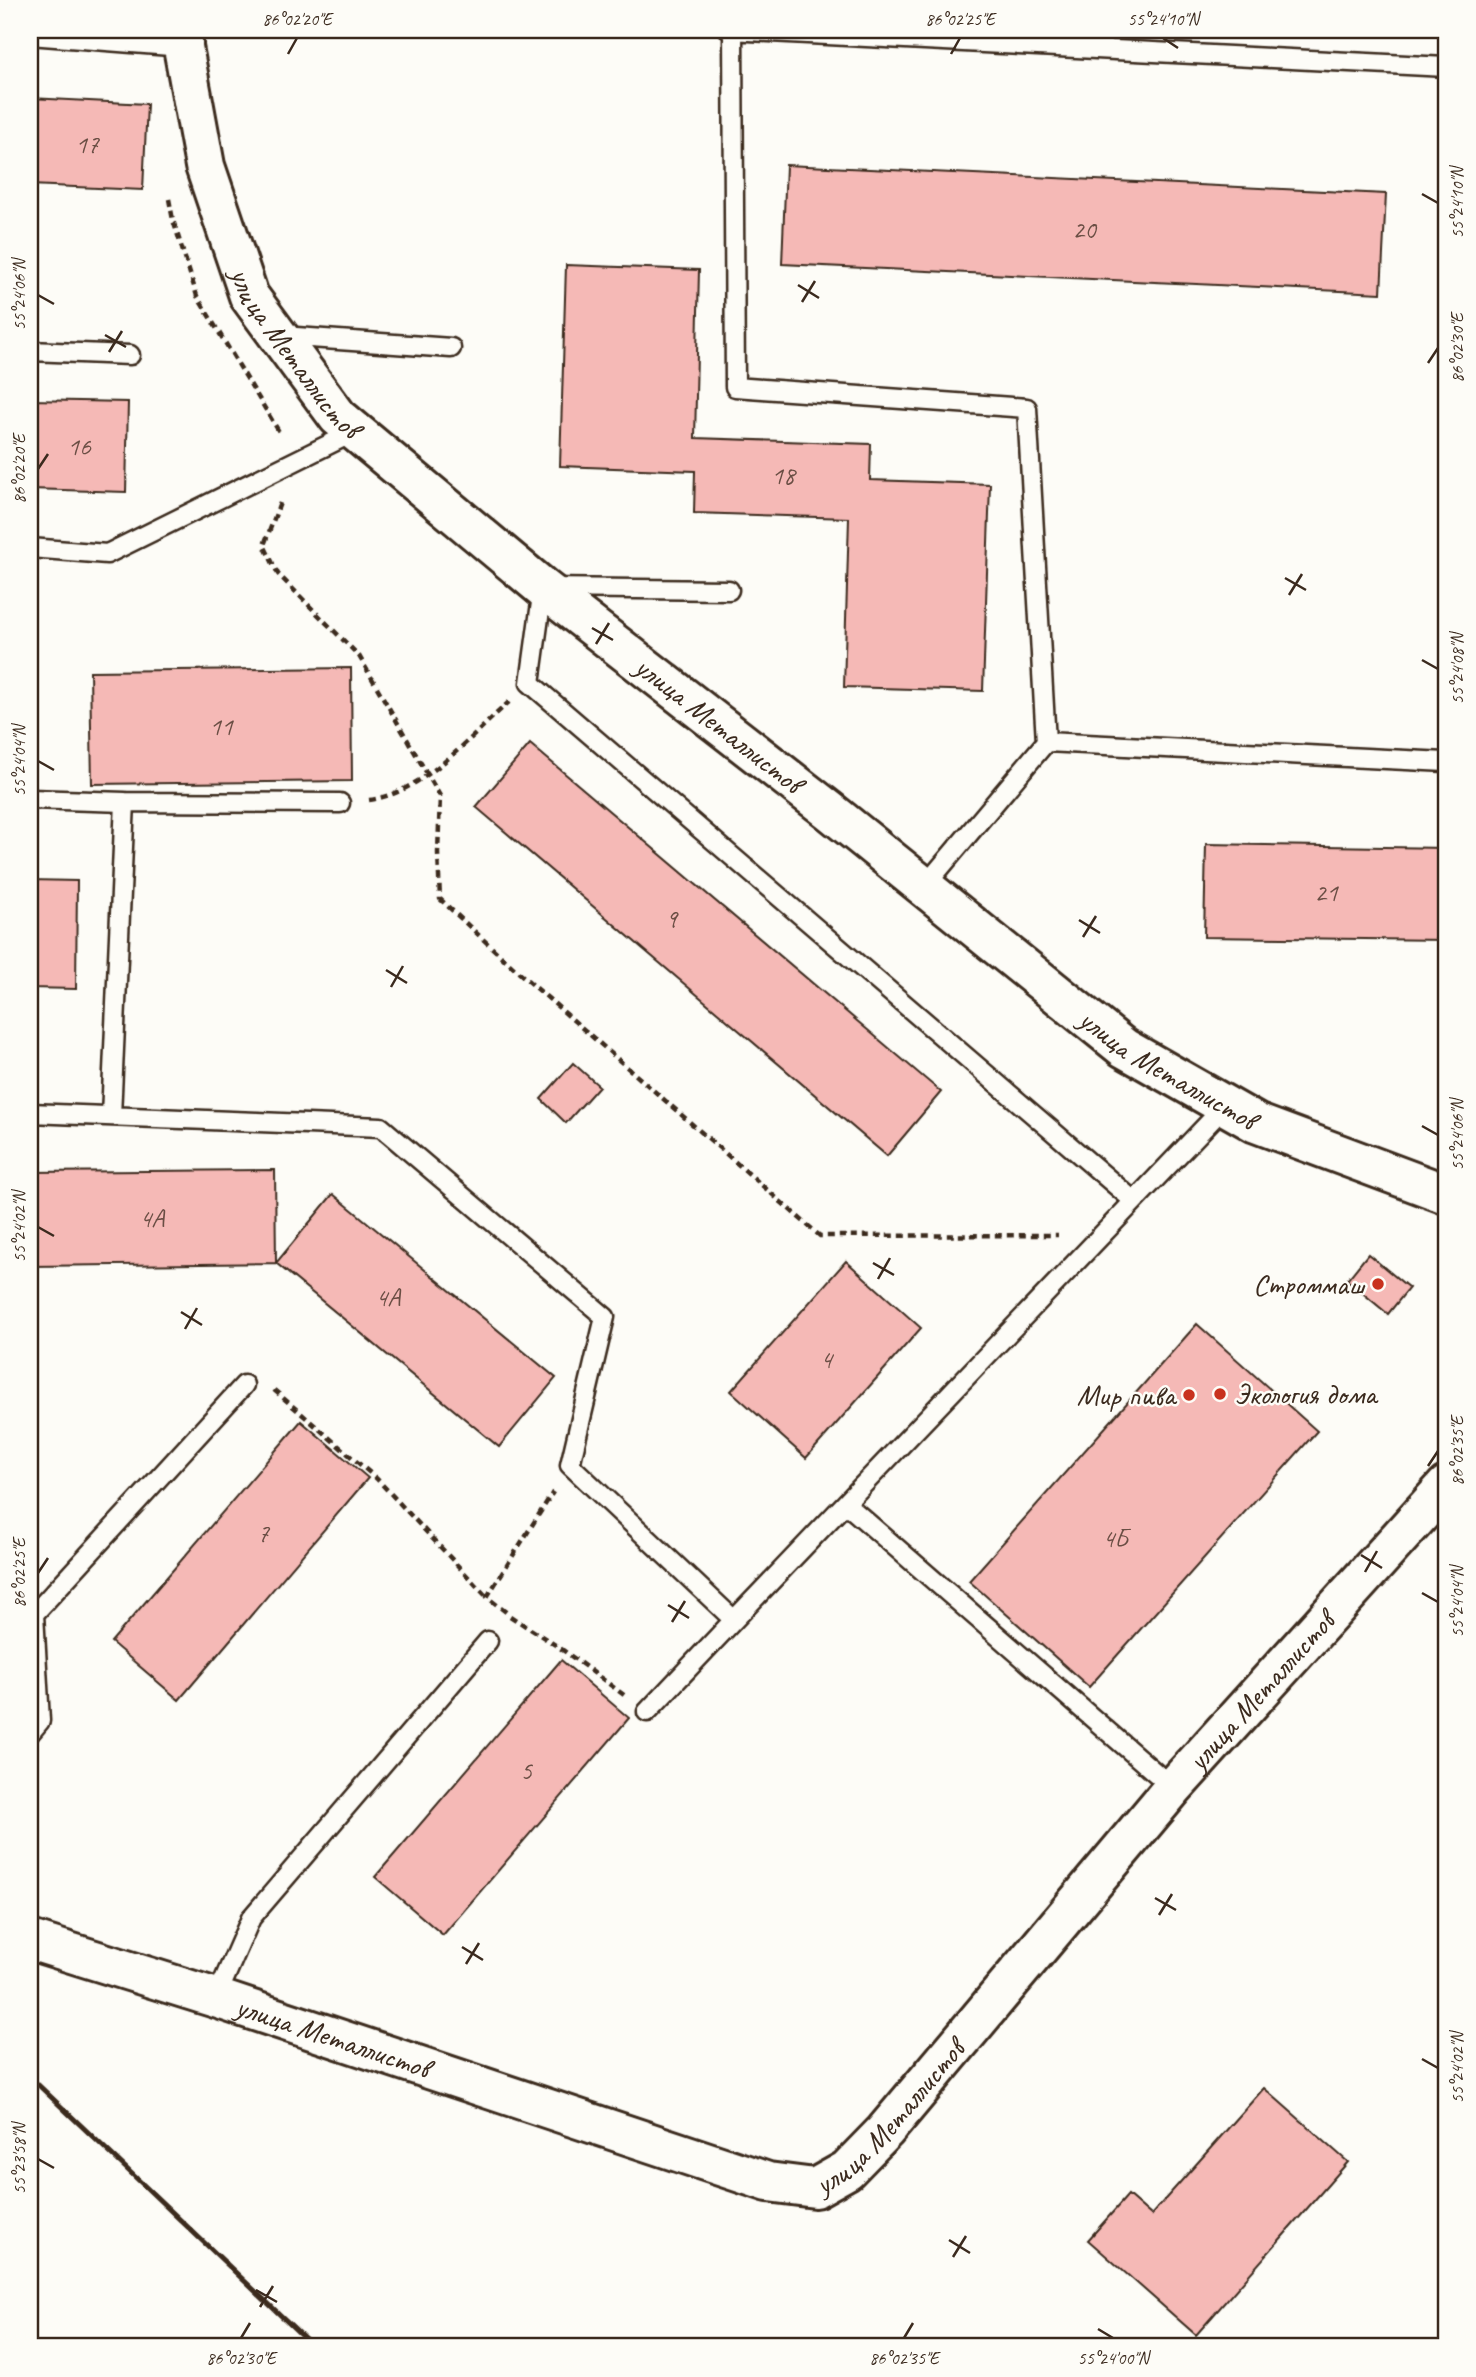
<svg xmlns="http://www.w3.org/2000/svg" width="1476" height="2377" font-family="Caveat,sans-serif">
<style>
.building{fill:#f5b9b6;stroke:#3b2a1e;stroke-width:2}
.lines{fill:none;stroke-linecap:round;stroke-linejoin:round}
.service-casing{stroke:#3b2a1e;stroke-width:23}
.tertiary-casing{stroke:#3b2a1e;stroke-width:44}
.secondary-casing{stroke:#3b2a1e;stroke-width:44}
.path{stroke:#3b2a1e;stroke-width:4.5;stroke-dasharray:7 5;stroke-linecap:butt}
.service{stroke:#fdfcf7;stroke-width:18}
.tertiary{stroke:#fdfcf7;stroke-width:38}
.secondary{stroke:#fdfcf7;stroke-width:38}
.rail{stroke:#3b2a1e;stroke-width:5}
.ticks{fill:none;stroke:#3b2a1e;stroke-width:2.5}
.poi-dot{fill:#c8321e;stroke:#fdfcf7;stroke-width:2.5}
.labels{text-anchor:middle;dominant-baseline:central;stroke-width:5;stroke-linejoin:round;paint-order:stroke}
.number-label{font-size:26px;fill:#6a4e44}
.street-label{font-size:30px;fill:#3b2a1e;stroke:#fdfcf7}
.poi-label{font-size:30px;fill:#3b2a1e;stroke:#fdfcf7;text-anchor:end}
.neatline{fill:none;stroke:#3b2a1e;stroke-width:2.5}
.ticks-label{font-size:18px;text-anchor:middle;fill:#3b2a1e}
</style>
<rect width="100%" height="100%" fill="#fdfcf7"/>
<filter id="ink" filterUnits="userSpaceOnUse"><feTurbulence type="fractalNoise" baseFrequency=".0143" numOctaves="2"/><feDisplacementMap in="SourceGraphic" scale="14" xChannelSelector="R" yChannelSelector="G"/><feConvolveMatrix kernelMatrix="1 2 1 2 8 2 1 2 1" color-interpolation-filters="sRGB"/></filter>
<g filter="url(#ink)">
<path class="building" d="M30,98L147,104L143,190L30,185Z
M786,165L1386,194L1381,293L782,264Z
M566,265L699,270L695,438L871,444L870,480L990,484L983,691L844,687L849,518L694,513L695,471L560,466Z
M30,400L128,402L126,492L30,489Z
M351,668L352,781L92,784L90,671Z
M530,744L941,1092L887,1156L476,807Z
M1206,844L1446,848V940L1204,937Z
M30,880L77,881L76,989L30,988Z
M573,1063L599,1086L566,1123L541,1099Z
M275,1170L276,1263L30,1266V1172Z
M333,1194L556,1378L499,1447L276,1263Z
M1368,1254L1409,1288L1388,1314L1347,1280Z
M846,1261L921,1328L806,1458L731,1391Z
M1197,1324L1317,1431L1089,1687L969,1581Z
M301,1421L368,1478L179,1700L111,1642Z
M561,1660L629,1718L443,1935L375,1877Z
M1264,2088L1348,2162L1196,2335L1088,2240L1128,2195L1151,2215Z"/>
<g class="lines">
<defs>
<path id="service" d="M729,30L1446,67
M733,30L735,387L1027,408L1046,742L1446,762
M30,35L183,47
M282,336L451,348
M30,351L130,355
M30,548L107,554L356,431
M729,590L543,588L530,683L1134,1201
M30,799L125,802L111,1116
M125,802L340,803
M924,887L1046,742
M30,1113L381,1127L605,1317L570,1465L734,1620L1226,1105
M846,1504L1173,1788
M647,1712L734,1620
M30,1733L40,1721L34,1614L244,1385
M216,1998L251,1918L488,1641"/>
<g id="tertiary">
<path id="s1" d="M30,1940L216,1998L768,2182L815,2188L847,2170L885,2131L1173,1788L1446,1486"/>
</g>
<g id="secondary">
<path id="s2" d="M183,30V47L205,166L249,296L338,417L543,588L830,811L1124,1048L1256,1123L1446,1194"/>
</g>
</defs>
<use href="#service" class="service-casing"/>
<use href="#tertiary" class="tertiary-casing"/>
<use href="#secondary" class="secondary-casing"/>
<path class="path" d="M169,199L173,220L197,296L281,435
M280,503L264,545L278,574L359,656L440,796L438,853L440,899L517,971L820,1236L1058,1235
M369,800C423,793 470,737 509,702
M274,1390L377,1479L487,1597
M506,1612L487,1597L553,1492
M510,1616L560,1648L624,1695"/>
<use href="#service" class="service"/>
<use href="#tertiary" class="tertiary"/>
<use href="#secondary" class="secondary"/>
<path class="rail" d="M30,2077L314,2347"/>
</g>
</g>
<path class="ticks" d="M1163,38L1178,48M288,54L297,38M951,54L960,38M1422,194L1438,203M798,285L819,298M38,295L54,304M802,302L815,281M105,335L126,347M109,352L122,331M1428,363L1438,348M38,469L48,454M1285,578L1306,590M1289,595L1302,574M592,628L613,640M596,644L609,623M1422,660L1438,669M38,761L54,770M1079,920L1100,933M1083,937L1096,916M386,970L407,983M391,987L403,966M1422,1126L1438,1135M38,1227L54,1236M873,1263L894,1275M878,1279L890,1258M181,1312L202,1325M185,1329L197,1308M1428,1466L1438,1451M1361,1555L1382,1568M1365,1572L1377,1551M38,1573L48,1558M1422,1593L1438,1602M668,1605L689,1618M672,1622L685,1601M1155,1898L1176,1910M1159,1915L1172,1894M462,1947L483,1960M466,1964L479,1943M1422,2059L1438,2068M38,2159L54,2168M949,2240L970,2253M953,2257L966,2236M256,2290L277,2302M260,2307L273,2286M1098,2329L1113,2338M241,2338L250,2323M904,2338L913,2323"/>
<g class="poi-dot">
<circle cx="1378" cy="1284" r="7"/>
<circle cx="1220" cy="1394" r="7"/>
<circle cx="1189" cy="1395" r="7"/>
</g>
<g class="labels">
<g class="number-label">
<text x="87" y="144">17</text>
<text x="1084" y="229">20</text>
<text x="79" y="446">16</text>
<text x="783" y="475">18</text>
<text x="221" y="726">11</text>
<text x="1326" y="892">21</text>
<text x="671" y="918">9</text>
<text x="152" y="1218">4А</text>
<text x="388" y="1297">4А</text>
<text x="826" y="1359">4</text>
<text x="263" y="1533">7</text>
<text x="1115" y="1538">4Б</text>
<text x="526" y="1770">5</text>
</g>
<g class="street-label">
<text stroke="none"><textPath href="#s2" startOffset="348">улица Металлистов</textPath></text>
<text stroke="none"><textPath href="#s2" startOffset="915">улица Металлистов</textPath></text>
<text stroke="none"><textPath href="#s2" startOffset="1482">улица Металлистов</textPath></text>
<text stroke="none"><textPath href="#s1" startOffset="1494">улица Металлистов</textPath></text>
<text stroke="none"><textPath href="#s1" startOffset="318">улица Металлистов</textPath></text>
<text stroke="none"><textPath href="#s1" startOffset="928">улица Металлистов</textPath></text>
</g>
<g class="poi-label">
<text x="1364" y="1284">Строммаш</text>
<text x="1234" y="1394" text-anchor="start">Экология дома</text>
<text x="1175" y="1395">Мир пива</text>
</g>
</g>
<rect width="1476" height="2377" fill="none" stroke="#fdfcf7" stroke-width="77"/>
<rect x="38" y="38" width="1400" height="2300" class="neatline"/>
<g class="ticks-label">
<text x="297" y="25">86°02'20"E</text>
<text x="960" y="25">86°02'25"E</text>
<text x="1163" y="25">55°24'10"N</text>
<text transform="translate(1457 203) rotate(-90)" y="6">55°24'10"N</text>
<text transform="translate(19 295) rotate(-90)" y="6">55°24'06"N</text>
<text transform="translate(1457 348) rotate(-90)" y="6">86°02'30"E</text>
<text transform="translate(19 469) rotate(-90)" y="6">86°02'20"E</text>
<text transform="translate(1457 669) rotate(-90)" y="6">55°24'08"N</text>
<text transform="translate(19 761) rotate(-90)" y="6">55°24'04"N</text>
<text transform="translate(1457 1135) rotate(-90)" y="6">55°24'06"N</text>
<text transform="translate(19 1227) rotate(-90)" y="6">55°24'02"N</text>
<text transform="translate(1457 1451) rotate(-90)" y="6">86°02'35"E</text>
<text transform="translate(19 1573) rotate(-90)" y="6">86°02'25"E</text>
<text transform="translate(1457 1602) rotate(-90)" y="6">55°24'04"N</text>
<text transform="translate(1457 2068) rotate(-90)" y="6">55°24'02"N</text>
<text transform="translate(19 2159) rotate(-90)" y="6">55°23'58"N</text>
<text x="241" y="2364">86°02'30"E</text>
<text x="904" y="2364">86°02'35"E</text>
<text x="1113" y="2364">55°24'00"N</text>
</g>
</svg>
